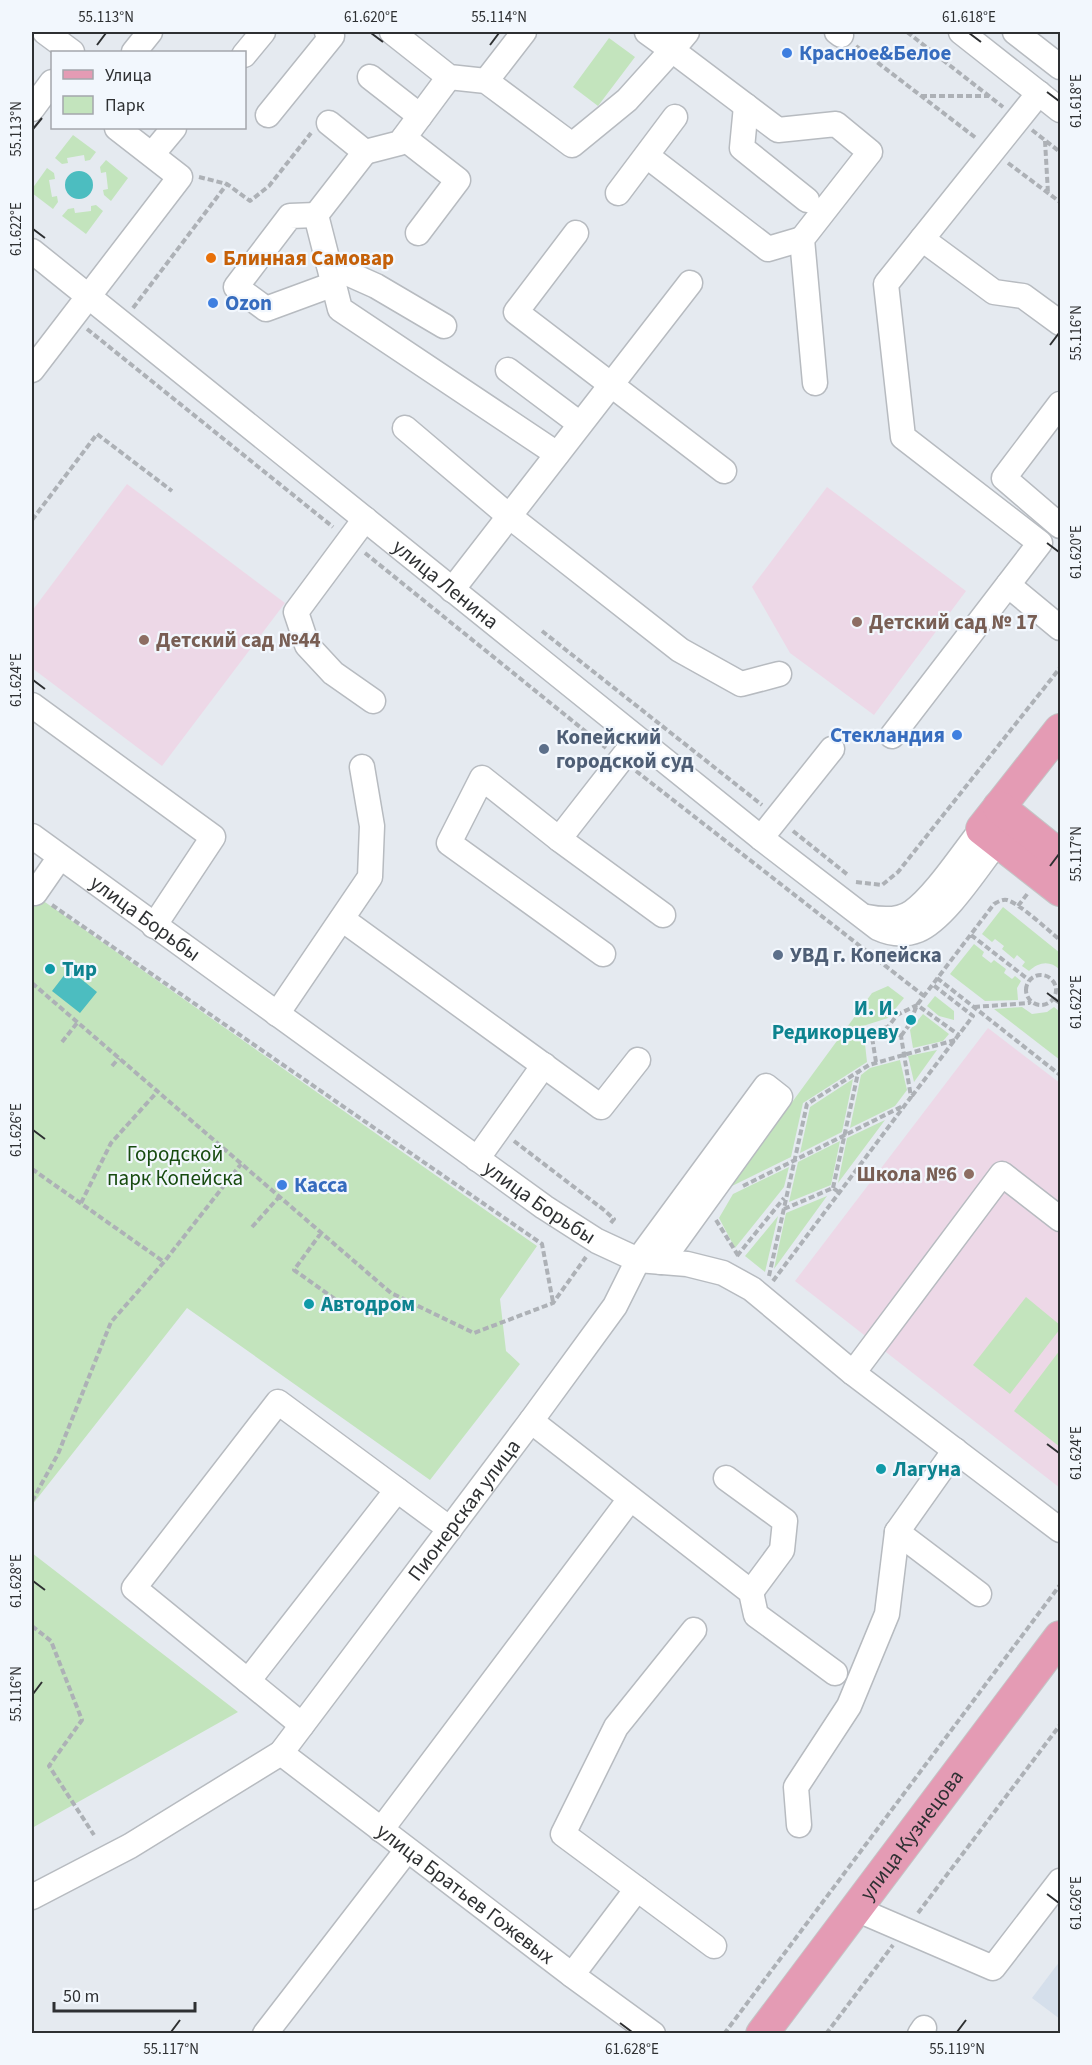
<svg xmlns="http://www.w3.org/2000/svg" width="1092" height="2065" font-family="'Source Sans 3',sans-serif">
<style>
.built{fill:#d5dfeb}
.education{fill:#edd8e7}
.green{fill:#c3e4bd}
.water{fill:#4cbdc0}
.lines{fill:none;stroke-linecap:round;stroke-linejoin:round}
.minor-casing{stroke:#b7bbc0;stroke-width:27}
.major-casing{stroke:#c4c5c6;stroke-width:34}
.path{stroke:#adb1b6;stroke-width:4;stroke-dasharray:6 3;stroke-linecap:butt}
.minor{stroke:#fff;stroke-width:24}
.major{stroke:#e49bb4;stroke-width:32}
.ticks{fill:none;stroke:#2e3032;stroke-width:2}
.shop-dot{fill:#3f7fe0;stroke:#f2f7fd;stroke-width:2}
.food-dot{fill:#e8710a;stroke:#f2f7fd;stroke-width:2}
.education-dot{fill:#8d6e63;stroke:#f2f7fd;stroke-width:2}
.service-dot{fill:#5c6f8a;stroke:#f2f7fd;stroke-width:2}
.culture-dot{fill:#0f9aa8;stroke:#f2f7fd;stroke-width:2}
.labels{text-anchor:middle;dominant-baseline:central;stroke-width:4.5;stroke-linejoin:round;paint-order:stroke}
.shop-label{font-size:21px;font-weight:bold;fill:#366cbe;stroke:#f2f7fd;text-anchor:start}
.food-label{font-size:21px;font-weight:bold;fill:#c56008;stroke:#f2f7fd;text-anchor:start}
.street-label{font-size:21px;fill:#2e3032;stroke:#f2f7fd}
.education-label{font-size:21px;font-weight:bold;fill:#785e54;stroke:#f2f7fd;text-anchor:start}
.service-label{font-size:21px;font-weight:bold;fill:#4e5e75;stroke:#f2f7fd;text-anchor:start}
.culture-label{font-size:21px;font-weight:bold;fill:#0d838f;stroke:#f2f7fd;text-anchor:start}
.park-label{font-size:21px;fill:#174b0f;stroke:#f2f7fd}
.neatline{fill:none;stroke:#2e3032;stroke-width:2}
.ticks-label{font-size:15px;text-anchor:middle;fill:#2e3032}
</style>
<rect width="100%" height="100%" fill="#e5eaf0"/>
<path class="built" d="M1060,1961V2019L1032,1998Z"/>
<path class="education" d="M127,484L285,603L162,766L32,668V611Z
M827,487L966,591L874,715L790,653L752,587Z
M988,1028L1060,1083V1488L795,1281Z"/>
<path class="green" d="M609,38L635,57L598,106L573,87Z
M73,135L96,152L90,160L85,161L84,155L67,158L68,163L62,164L55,158Z
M106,160L128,178L111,201L104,195L103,190L108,189L106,172L101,173L100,167Z
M47,168L54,173L55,179L49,180L52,197L57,196L58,202L53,209L32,193V189Z
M96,205L103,211L86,234L62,216L68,209L74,208L75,213L91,211V206Z
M32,893L537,1246L500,1299L506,1351L520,1364L430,1480L187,1308L32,1505Z
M1003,907L1060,953V970C1050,960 1039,962 1029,971L1022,966L1025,962L1017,955L1014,959L1002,949L1004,946L995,939L992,942L982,934Z
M974,944L984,952L982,956L991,963L994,960L1006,969L1004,973L1012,979L1015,976L1021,981L1017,988L1018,1000L985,1001L950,974Z
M888,986L904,998L888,1018L863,1026L867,1062L803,1103L791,1157L730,1187L872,993Z
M935,996L954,1011V1020L939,1016L927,1006Z
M1022,1007L1032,1014L1047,1012L1054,1007L1060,1012V1060L994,1009Z
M923,1014L949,1034L943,1041L913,1048L910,1030Z
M937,1050L914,1082L908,1056Z
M900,1060L907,1090L895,1106L850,1128L861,1075L870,1068Z
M853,1079L842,1132L800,1153L810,1107Z
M885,1120L838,1183L847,1138Z
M840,1141L831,1185L789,1202L798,1162Z
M789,1167L784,1187L735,1248L719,1218L733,1194Z
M827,1196L774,1269L786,1213Z
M778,1216L765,1272L745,1256Z
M1026,1297L1060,1325V1329L1010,1394L973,1365Z
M1060,1350V1447L1014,1411Z
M32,1553L238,1712L32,1828Z"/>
<path class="water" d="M65 185a14 14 0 1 1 28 0a14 14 0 1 1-28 0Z
M69,969L97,992L80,1013L52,991Z"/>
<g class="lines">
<defs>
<g id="minor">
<path d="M45,32L72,52"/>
<path d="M392,32L449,77L486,81L572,145L627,100L672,50L647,32"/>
<path d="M687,32L672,50L778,130L836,124L870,152L802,239L815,383"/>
<path d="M837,32L841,35"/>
<path d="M961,32L1060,110"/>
<path d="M1015,32L1060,67"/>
<path d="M134,52L150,32"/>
<path d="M244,55L263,32"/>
<path d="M370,77L420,116"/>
<path d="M486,81L524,32"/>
<path d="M746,106L742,148L807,200"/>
<path d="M32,109L52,82"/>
<path d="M268,115L332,36L327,32"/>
<path d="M329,123L365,152L400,143L449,77"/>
<path d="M404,138L458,180L418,233"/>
<path d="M159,146L174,128"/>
<path d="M365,152L316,215L340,309L557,454"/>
<path d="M647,156L768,249L802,239"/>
<path d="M618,193L675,117"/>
<path d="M316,215L290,216L236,287L266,309L334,284"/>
<path d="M576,233L516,312L724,471"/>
<path d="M922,239L994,292L1023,296L1060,323"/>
<path id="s1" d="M32,251L761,838L878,928C891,934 903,936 918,930C945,919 979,865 998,841"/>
<path d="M329,265L376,286L444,326"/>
<path d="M32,370L180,177L117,128"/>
<path d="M508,370L580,424"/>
<path d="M1060,404L1004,478L1060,526"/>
<path d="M405,428L509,516L680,650L741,684L779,674"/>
<path d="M365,519L296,612L307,645L333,673L373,701"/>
<path d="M1008,585L1060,628"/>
<path d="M452,590L690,283"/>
<path d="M32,705L213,837L154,926"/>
<path d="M892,736L1040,543L903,437L886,284L1039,93"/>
<path id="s2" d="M32,836L544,1207L597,1241L638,1260L687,1264L723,1273L752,1289L853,1373L1060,1530"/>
<path d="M761,838L832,749"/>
<path d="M559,839L663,915"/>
<path d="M35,893L60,857"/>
<path d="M867,917C882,920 899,921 912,912C935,896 964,851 982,829"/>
<path d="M342,919L601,1107L638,1060"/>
<path d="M603,954L449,843L482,778L559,839L637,739"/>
<path d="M277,1014L370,877L372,826L362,767"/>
<path d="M477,1159L544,1065"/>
<path d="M853,1373L1002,1174L1060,1219"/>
<path d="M531,1421L751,1592L756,1615L835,1673"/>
<path d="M726,1478L785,1521L782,1550L751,1592"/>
<path d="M897,1532L979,1594"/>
<path d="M694,1630L616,1727L563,1834L714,1946"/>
<path d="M248,1681L397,1490"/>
<path d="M302,1725L134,1588L278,1402L450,1529"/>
<path id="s3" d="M281,1753L572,1975L653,2034"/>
<path d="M799,1825L796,1787L849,1706L887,1614L897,1532L955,1450"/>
<path d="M381,1830L630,1499"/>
<path id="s4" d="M32,1897L130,1846L281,1753L531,1421L615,1306L638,1260L766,1086L780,1097L661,1262"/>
<path d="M856,1909L993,1968L1060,1881"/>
<path d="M572,1975L637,1889"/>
<path d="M265,2034L407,1850"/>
<path d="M920,2034L924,2028"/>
</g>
<g id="major">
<path d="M1060,730L982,829L1060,890"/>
<path d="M999,807L1060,856"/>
<path id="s5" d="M762,2034L1060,1637"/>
</g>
</defs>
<use href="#minor" class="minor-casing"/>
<use href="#major" class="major-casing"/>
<path class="path" d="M907,32L1003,107
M856,46L976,138
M921,96H988
M1032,130L1060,152
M1045,141L1048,193
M1008,163L1060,202
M199,177L227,184L250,201L269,186L311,133
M133,308L227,184
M87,329L333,527
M32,520L97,434L172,491
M365,553L606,748
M542,631L762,805
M636,771L924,996
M793,831L848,875
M856,882L882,885L898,872L1060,668
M52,905L542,1244L553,1302
M1018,906L1028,893
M971,935L1029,980
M1026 990a15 15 0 1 1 30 0a15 15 0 1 1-30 0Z
M937,978L1060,1075
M32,983L391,1293L474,1333L553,1303L586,1257
M1054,999L1060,1003
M974,1007L1029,1003L1030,1001
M901,1036L909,1025L917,1005L994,904C998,902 1002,899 1007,900C1019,903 1049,931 1060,940
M62,1042L77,1023
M876,1062L871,1031L888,1027L897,1015L917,1005L959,1035
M112,1066L119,1058
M912,1096L973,1016L932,984
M514,1141L604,1210L614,1219L610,1224
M32,1169L164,1262
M743,1186L905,1105
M833,1188L858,1073
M81,1203L111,1143L157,1092
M784,1209L833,1188L840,1193
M716,1220L739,1257
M252,1227L279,1197
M321,1233L294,1270L349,1309
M737,1256L784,1198
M769,1276L807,1104L869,1065L955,1040
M773,1281L911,1097L901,1036L888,1027
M32,1501L58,1454L111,1322L164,1262L241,1164
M32,1626L51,1641L82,1720L49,1766L94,1835
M918,1913L1060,1725
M724,2034L1060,1585
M826,2034L893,1945"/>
<use href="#minor" class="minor"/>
<use href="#major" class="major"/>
</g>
<path class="ticks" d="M371,33L383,42M969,33L981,42M97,45L106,33M490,45L499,33M1047,92L1059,101M33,129L42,118M33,229L45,238M1050,345L1059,333M1047,543L1059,552M33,680L45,689M1050,866L1059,854M1047,993L1059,1002M33,1130L45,1139M1047,1444L1059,1453M33,1581L45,1590M33,1694L42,1682M1047,1894L1059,1903M620,2023L632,2032M171,2032L180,2020M957,2032L966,2020"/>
<g class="shop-dot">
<circle cx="787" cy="53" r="6"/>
<circle cx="213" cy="303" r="6"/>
<circle cx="957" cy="735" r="6"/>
<circle cx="282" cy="1185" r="6"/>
</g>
<circle class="food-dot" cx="211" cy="258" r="6"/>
<g class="education-dot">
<circle cx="857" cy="622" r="6"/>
<circle cx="144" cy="640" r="6"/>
<circle cx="969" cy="1174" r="6"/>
</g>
<g class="service-dot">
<circle cx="544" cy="749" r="6"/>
<circle cx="778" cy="955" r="6"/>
</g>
<g class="culture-dot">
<circle cx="50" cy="969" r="6"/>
<circle cx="911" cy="1020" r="6"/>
<circle cx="309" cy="1304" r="6"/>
<circle cx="881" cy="1469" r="6"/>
</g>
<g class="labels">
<g class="shop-label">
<text x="799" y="53">Красное&amp;Белое</text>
<text x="225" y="303">Ozon</text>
<text x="945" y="735" text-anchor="end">Стекландия</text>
<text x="294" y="1185">Касса</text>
</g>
<g class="food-label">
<text x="223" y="258">Блинная Самовар</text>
</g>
<g class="street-label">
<text stroke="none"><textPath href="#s1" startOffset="531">улица Ленина</textPath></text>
<text stroke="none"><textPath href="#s2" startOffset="140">улица Борьбы</textPath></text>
<text stroke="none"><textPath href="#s2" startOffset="626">улица Борьбы</textPath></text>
<text stroke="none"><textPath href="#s4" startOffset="592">Пионерская улица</textPath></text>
<text stroke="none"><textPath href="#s5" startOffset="249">улица Кузнецова</textPath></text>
<text stroke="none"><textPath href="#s3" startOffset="232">улица Братьев Гожевых</textPath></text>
</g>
<g class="education-label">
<text x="869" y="622">Детский сад № 17</text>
<text x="156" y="640">Детский сад №44</text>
<text x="957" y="1174" text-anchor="end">Школа №6</text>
</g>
<g class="service-label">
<text x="556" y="737">Копейский<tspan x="556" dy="24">городской суд</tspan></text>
<text x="790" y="955">УВД г. Копейска</text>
</g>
<g class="culture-label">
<text x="62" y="969">Тир</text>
<text x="899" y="1008" text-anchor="end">И. И.<tspan x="899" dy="24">Редикорцеву</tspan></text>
<text x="321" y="1304">Автодром</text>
<text x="893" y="1469">Лагуна</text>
</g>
<g class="park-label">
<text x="175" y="1154">Городской<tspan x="175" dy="24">парк Копейска</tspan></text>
</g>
</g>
<rect width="1092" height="2065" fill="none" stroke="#f2f7fd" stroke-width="66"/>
<rect x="51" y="51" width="195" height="78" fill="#f2f7fd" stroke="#a4a7ac" stroke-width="1.5"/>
<rect x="63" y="70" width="30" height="9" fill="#e49bb4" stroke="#a4a7ac" stroke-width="1.5"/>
<text x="105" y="81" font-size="18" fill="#2e3032">Улица</text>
<rect x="63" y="96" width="30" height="18" fill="#c3e4bd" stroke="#a4a7ac" stroke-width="1.5"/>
<text x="105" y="111" font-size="18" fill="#2e3032">Парк</text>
<path d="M54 2002v9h141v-9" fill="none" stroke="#2e3032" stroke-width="3"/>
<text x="63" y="2002" font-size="18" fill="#2e3032" stroke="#f2f7fd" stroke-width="4.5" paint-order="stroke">50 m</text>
<rect x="33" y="33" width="1026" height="1999" class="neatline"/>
<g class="ticks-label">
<text x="106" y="22">55.113°N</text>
<text x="371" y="22">61.620°E</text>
<text x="499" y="22">55.114°N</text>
<text x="969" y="22">61.618°E</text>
<text transform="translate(1076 101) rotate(-90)" y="5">61.618°E</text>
<text transform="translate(16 129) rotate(-90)" y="5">55.113°N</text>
<text transform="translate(16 229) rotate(-90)" y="5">61.622°E</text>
<text transform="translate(1076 333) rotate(-90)" y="5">55.116°N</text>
<text transform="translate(1076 552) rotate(-90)" y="5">61.620°E</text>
<text transform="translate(16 680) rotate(-90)" y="5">61.624°E</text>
<text transform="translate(1076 854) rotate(-90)" y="5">55.117°N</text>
<text transform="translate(1076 1002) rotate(-90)" y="5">61.622°E</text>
<text transform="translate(16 1130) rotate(-90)" y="5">61.626°E</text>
<text transform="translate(1076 1453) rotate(-90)" y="5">61.624°E</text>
<text transform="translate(16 1581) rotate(-90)" y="5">61.628°E</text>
<text transform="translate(16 1694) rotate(-90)" y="5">55.116°N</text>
<text transform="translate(1076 1903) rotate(-90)" y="5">61.626°E</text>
<text x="171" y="2054">55.117°N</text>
<text x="632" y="2054">61.628°E</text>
<text x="957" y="2054">55.119°N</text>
</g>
</svg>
